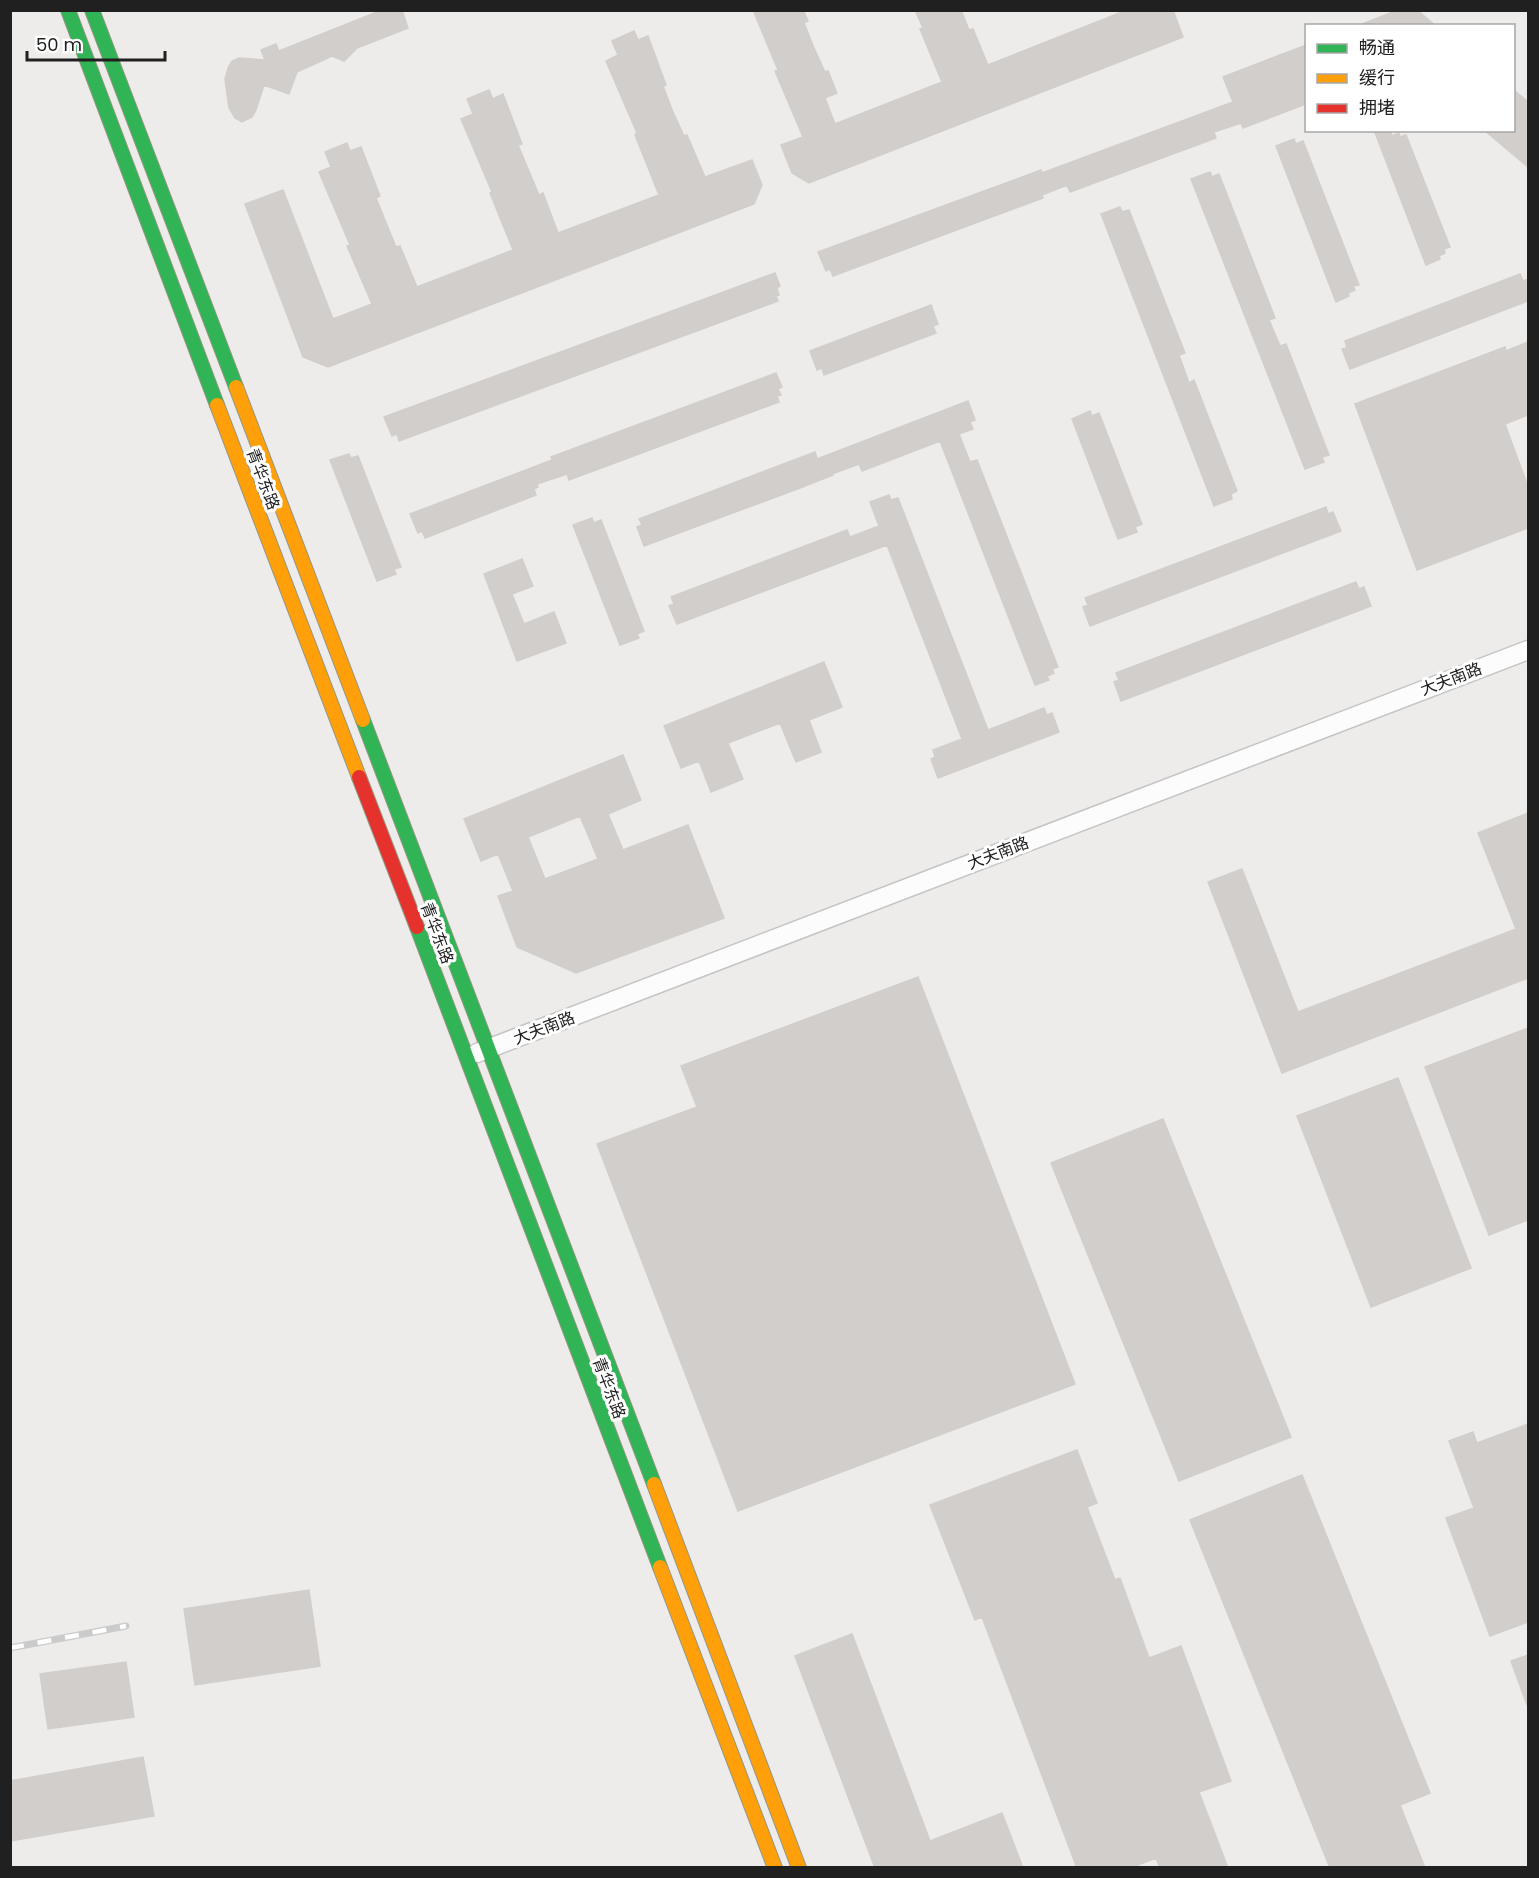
<svg xmlns="http://www.w3.org/2000/svg" width="1539" height="1878" font-family="Poppins,'Noto Sans SC',sans-serif">
<style>
.building{fill:#d1cecc;stroke:#d1cecb;stroke-width:1.5;fill-rule:evenodd}
.lines{fill:none;stroke-linecap:round;stroke-linejoin:round}
.street-casing{stroke:#c5c4c4;stroke-width:21}
.fast-casing{stroke:#949683;stroke-width:16}
.slow-casing{stroke:#949683;stroke-width:16}
.jam-casing{stroke:#949683;stroke-width:16}
.street{stroke:#fcfcfc;stroke-width:18}
.fast{stroke:#30b455;stroke-width:14}
.slow{stroke:#ff9f0a;stroke-width:14}
.jam{stroke:#e5322d;stroke-width:14}
.rail-casing{stroke:#cbcbcb;stroke-width:7}
.rail{stroke:#fff;stroke-width:4.5;stroke-dasharray:14;stroke-linecap:butt}
.labels{text-anchor:middle;dominant-baseline:central;stroke-width:6;stroke-linejoin:round;paint-order:stroke}
.street-label{font-size:16px;fill:#202020;stroke:#fff}
</style>
<rect width="100%" height="100%" fill="#eeecea"/>
<path class="building" d="M382,10H402L408,28L357,48L344,61L332,56L297,72L289,94L264,85L256,110L252,117L242,122L235,118L229,108L225,79L228,68L232,61L239,58L265,60L261,50L276,44L279,51Z
M753,10H803L808,21L804,23L814,48L825,72L828,71L837,93L825,98L835,124L942,82L920,29L923,28L915,10H961L969,30L973,29L988,65L1127,10H1173L1183,37L809,183L792,173L781,145L803,137L775,71L778,70Z
M1398,10H1417L1436,26H1362V24Z
M634,31L638,40L648,36L666,85L663,86L673,112L684,136L687,135L705,177L752,160L762,185L754,204L328,367L303,357L245,204L283,190L333,319L372,304L347,246L350,245L319,172L331,167L325,152L347,143L350,151L361,147L380,196L376,198L396,247L400,246L417,287L513,250L490,193L492,192L461,119L473,114L467,99L489,90L493,99L503,94L522,144L518,145L539,195L543,193L558,233L659,195L635,135L637,133L606,61L618,55L612,41Z
M1306,45V104L1243,128L1241,123L1214,132L1216,138L1070,192L1067,185L1042,195L1043,198L833,276L830,269L826,271L818,252L1041,170L1042,173L1233,102L1223,77Z
M1514,90L1528,102V167L1484,130H1514Z
M1374,130H1390L1392,136L1399,133L1400,137L1406,135L1450,247L1444,249L1445,253L1439,256L1440,259L1426,265Z
M1294,139L1296,144L1303,141L1359,285L1353,286L1355,290L1348,293L1349,296L1336,302L1276,146Z
M1210,172L1212,177L1219,174L1275,318L1269,320L1280,346L1286,344L1329,455L1322,457L1324,462L1305,469L1191,179Z
M1120,207L1122,212L1129,210L1185,353L1179,355L1189,383L1194,380L1237,491L1231,494L1232,499L1214,506L1101,214Z
M775,273L780,286L777,288L779,295L776,296L778,301L399,441L397,434L392,436L384,417Z
M1520,274L1523,281L1528,279V301L1350,369L1342,349L1347,348L1345,341Z
M931,305L938,324L933,326L936,333L824,375L822,368L817,370L810,351Z
M1528,342V415L1505,424L1528,487V528L1417,570L1355,404L1505,347L1506,351Z
M776,373L782,387L778,389L781,395L777,396L779,402L569,480L567,474L537,484L538,487L534,489L536,495L425,538L422,531L418,533L410,514L552,460L551,457Z
M968,401L975,420L970,422L973,429L959,434L970,462L977,460L1058,667L1052,669L1054,673L1047,676L1049,680L1035,685L940,441L862,471L859,464L832,474L833,475L800,488L644,546L637,527L642,525L639,519L815,452L817,459Z
M1090,411L1092,416L1099,413L1142,524L1135,527L1137,532L1118,539L1072,419Z
M349,454L351,458L358,456L401,567L394,569L396,574L377,581L330,460Z
M889,495L891,500L898,498L988,730L1044,708L1047,715L1052,713L1059,732L938,778L931,759L935,757L933,750L962,739L887,545L677,624L669,606L674,604L671,597L847,530L850,537L879,526L870,502Z
M1326,507L1328,514L1333,512L1341,531L1090,626L1083,607L1088,605L1085,598Z
M592,518L594,523L601,520L644,631L637,634L639,638L620,645L573,525Z
M522,559L533,586L512,594L524,624L554,612L566,643L517,661L484,574Z
M1356,582L1359,589L1364,587L1371,606L1121,701L1114,682L1119,680L1116,673Z
M824,662L842,707L809,720L821,752L796,762L780,723L728,743L743,779L711,792L699,761L681,768L664,726Z
M623,755L641,800L608,814L623,850L688,825L724,918L576,973L517,947L498,896L513,891L498,854L481,861L464,819ZM580,816L598,859L545,879L528,837Z
M1528,813V978L1282,1073L1208,882L1242,869L1298,1012L1516,929L1478,833Z
M918,977L1075,1384L738,1511L597,1144L697,1107L681,1066Z
M1528,1028V1220L1489,1235L1425,1067Z
M1398,1078L1471,1268L1371,1307L1297,1116Z
M1163,1119L1291,1437L1179,1481L1051,1163Z
M1528,1424V1622L1490,1636L1446,1518L1474,1508L1449,1441L1473,1432L1477,1443Z
M1077,1450L1097,1503L1087,1507L1115,1580L1120,1578L1149,1658L1181,1646L1231,1781L1199,1792L1228,1868H1160L1156,1858L1130,1868H1077L982,1617L975,1620L930,1505Z
M1302,1475L1430,1793L1400,1805L1425,1868H1330L1190,1520Z
M309,1590L320,1666L195,1685L184,1609Z
M852,1634L930,1841L1002,1813L1023,1868H875L795,1656Z
M1528,1655V1705H1527L1511,1661Z
M126,1662L134,1717L48,1729L40,1674Z
M143,1757L154,1816L10,1841V1781Z"/>
<g class="lines">
<defs>
<path id="street" d="M477,1053L1528,650"/>
<path id="fast" d="M68,10L217,405
M92,10L236,387
M363,720L654,1484
M417,927L660,1567"/>
<path id="slow" d="M236,387L363,720
M217,405L359,777
M654,1484L799,1868
M660,1567L775,1868"/>
<path id="jam" d="M359,777L417,927"/>
</defs>
<use href="#street" class="street-casing"/>
<use href="#fast" class="fast-casing"/>
<use href="#slow" class="slow-casing"/>
<use href="#jam" class="jam-casing"/>
<use href="#street" class="street"/>
<use href="#fast" class="fast"/>
<use href="#slow" class="slow"/>
<use href="#jam" class="jam"/>
<defs>
<path id="rail" d="M10,1648L126,1626"/>
</defs>
<use href="#rail" class="rail-casing"/>
<use href="#rail" class="rail"/>
</g>
<g class="labels">
<g class="street-label">
<text transform="translate(263 479) rotate(69)">青华东路</text>
<text transform="translate(1451 679) rotate(-21)">大夫南路</text>
<text transform="translate(998 853) rotate(-21)">大夫南路</text>
<text transform="translate(437 933) rotate(69)">青华东路</text>
<text transform="translate(544 1028) rotate(-21)">大夫南路</text>
<text transform="translate(609 1388) rotate(69)">青华东路</text>
</g>
</g>
<rect width="1539" height="1878" fill="none" stroke="#202020" stroke-width="24"/>
<rect x="1305" y="24" width="210" height="108" fill="#ffffff" stroke="#a6a6a6" stroke-width="1.5"/>
<rect x="1317" y="44" width="30" height="9" fill="#30b455" stroke="#a6a6a6" stroke-width="1.5"/>
<text x="1359" y="54" font-size="18" fill="#202020">畅通</text>
<rect x="1317" y="74" width="30" height="9" fill="#ff9f0a" stroke="#a6a6a6" stroke-width="1.5"/>
<text x="1359" y="84" font-size="18" fill="#202020">缓行</text>
<rect x="1317" y="104" width="30" height="9" fill="#e5322d" stroke="#a6a6a6" stroke-width="1.5"/>
<text x="1359" y="114" font-size="18" fill="#202020">拥堵</text>
<path d="M27 51v9h138v-9" fill="none" stroke="#202020" stroke-width="3"/>
<text x="36" y="51" font-size="18" fill="#202020" stroke="#ffffff" stroke-width="4.5" paint-order="stroke">50 m</text>
</svg>
